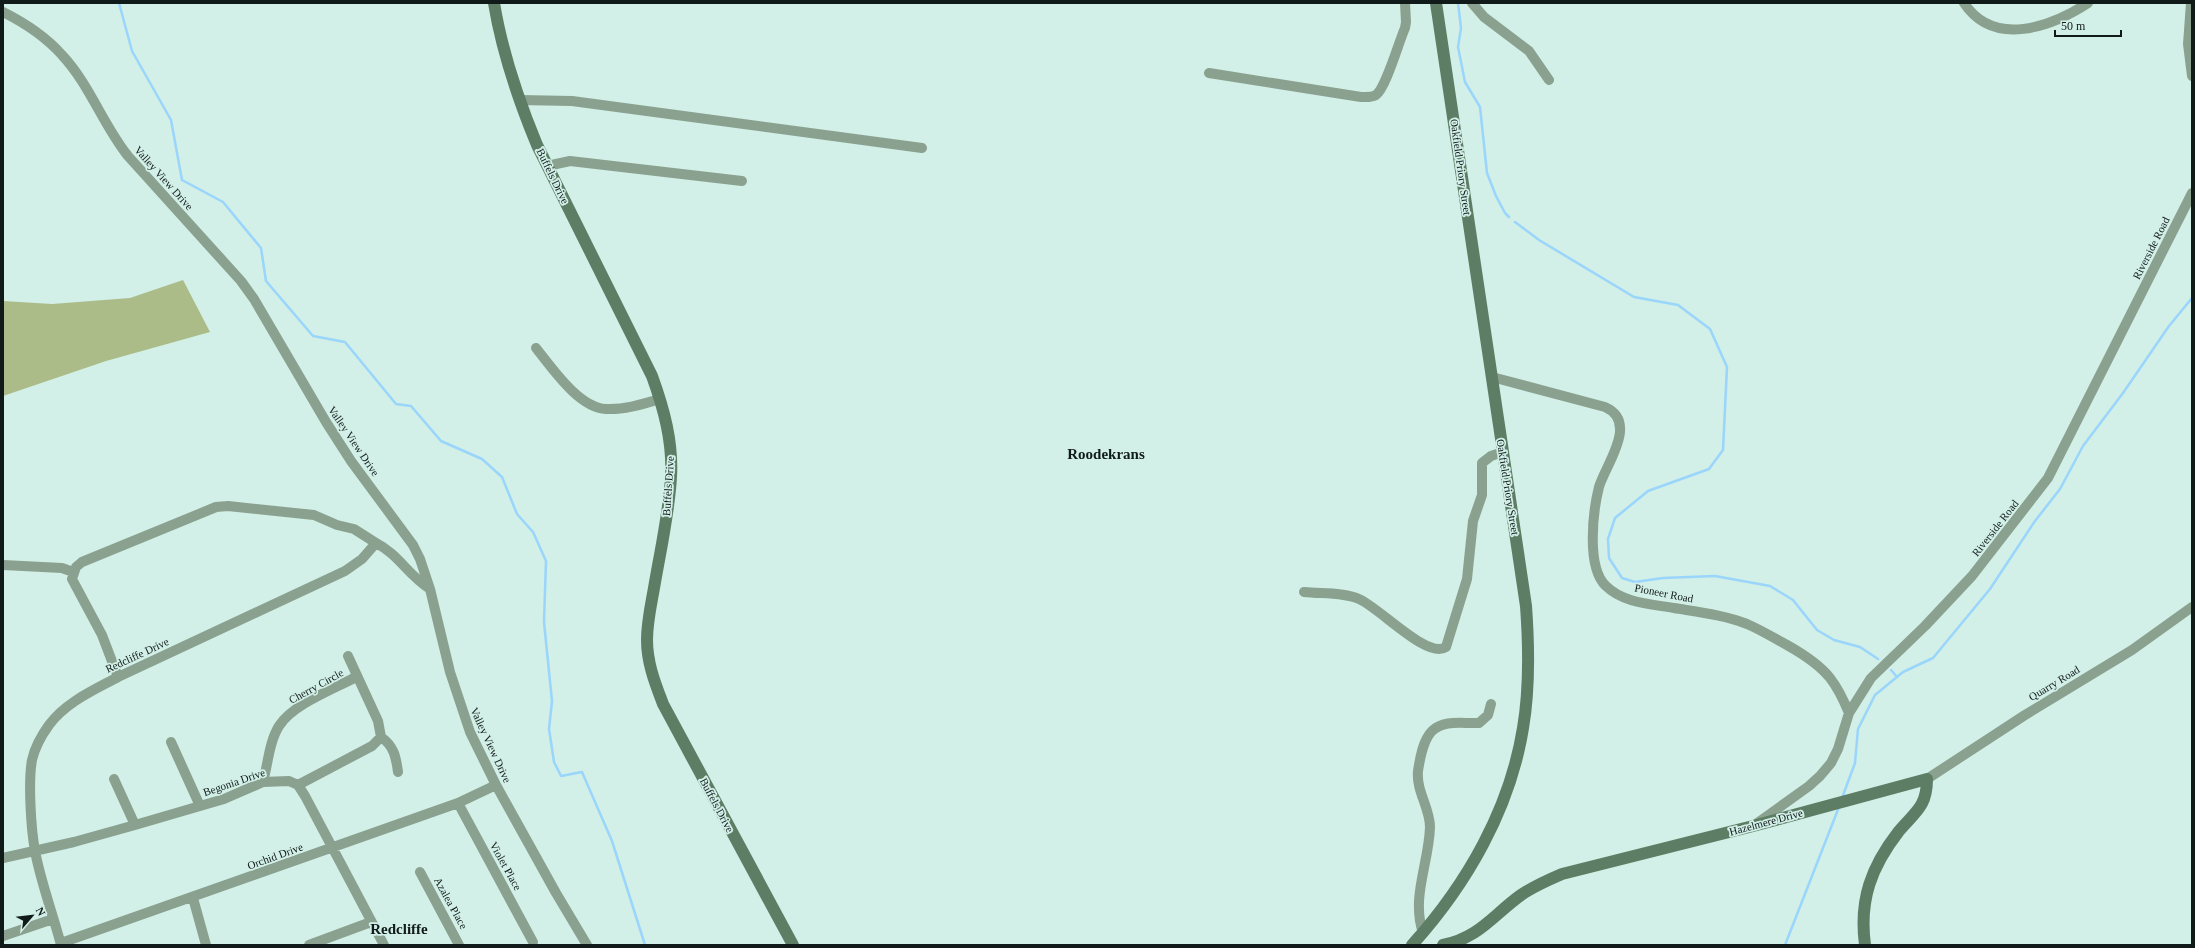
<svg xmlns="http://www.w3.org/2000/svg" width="2195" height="948" font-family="'Times New Roman',serif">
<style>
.green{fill:#abbc89}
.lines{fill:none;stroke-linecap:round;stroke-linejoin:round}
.stream{stroke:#9ad5fb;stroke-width:2.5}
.street{stroke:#8aa18f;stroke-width:10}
.secondary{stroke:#5d7e65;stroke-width:12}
.labels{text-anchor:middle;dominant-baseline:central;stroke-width:3.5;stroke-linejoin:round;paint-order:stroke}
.street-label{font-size:11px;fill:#101a18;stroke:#d2efe8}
.district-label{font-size:15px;font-weight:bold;fill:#101a18;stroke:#d2efe8}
</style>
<rect width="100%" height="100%" fill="#d2efe8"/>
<path class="green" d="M183,280L210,332L106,361L3,396V301L52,304L130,298Z"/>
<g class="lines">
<path class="stream" d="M119,3L132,51L171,120L182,180L223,202L261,248L266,281L313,336L345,342L396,404L411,406L441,441L482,459L502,477L517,514L533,532L546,561L544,622L552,701L549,729L554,762L561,776L582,772L612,841L645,945
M1458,3L1461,28L1458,47L1465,82L1480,107L1487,173L1496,196L1505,213L1509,217
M1515,222L1539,240L1634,297L1678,305L1710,329L1727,367L1723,450L1709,469L1648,491L1615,518L1608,539L1609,558L1622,578L1635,582L1663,578L1715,576L1770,586L1793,600L1817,630L1834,640L1860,647L1878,659
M1891,670L1897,677
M1842,798L1855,763L1858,729L1875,695L1903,672L1933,658L1990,589L2035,521L2060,489L2083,446L2123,393L2169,326L2192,298
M1785,945L1839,807"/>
<path class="street" d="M1472,3L1484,17L1529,51L1549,80
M1964,3C1994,48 2051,27 2088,3
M2191,3L2188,44L2192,76
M3,12C25,23 46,37 62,55C90,85 103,125 128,156L241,281L254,299L326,422L351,461L413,545L420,559L430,589L450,672L470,732L496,785L556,893L587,945
M1209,73L1361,97C1366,97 1371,98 1376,95C1386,88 1399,41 1405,28L1406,22L1405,3
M520,100L572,101L922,148
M547,166L570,161L742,181
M536,348C552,368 579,408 606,409C624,410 643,404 660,399
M1492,377L1605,407C1639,422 1606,464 1599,487C1593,511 1586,567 1606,586C1623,603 1651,604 1674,608C1698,612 1724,615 1747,624C1761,630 1774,638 1787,645C1803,654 1819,664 1830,678C1838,688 1844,701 1849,713
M3,565L62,568L73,572
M1304,592C1321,594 1343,592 1359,599C1380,608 1428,660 1446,647L1467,579L1473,521L1482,495V463L1491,456L1503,452
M348,656L378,721L381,737C394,746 396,757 398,772
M118,677L102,635L72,579L76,567L82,562L216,507L228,506L314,515L337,525L354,529L376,543
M171,742L200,806
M114,779L135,825
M1927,779L2025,715L2132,650L2192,607
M263,782C268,764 269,742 279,726C293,704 334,689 356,677
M298,785L372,746L381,737
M458,803L533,942
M1756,824L1809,786L1820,776L1831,763L1838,749L1849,713L1871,678L1925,626L1972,576L2048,478L2192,193
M3,858L74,842L135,825L224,799L263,782L289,781L298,785L305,796L384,945
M420,872L459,945
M193,898L206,945
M1423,933C1411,897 1429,863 1430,827C1430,808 1416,791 1418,771C1420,758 1423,740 1432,731C1444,719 1464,724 1479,723L1488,715L1491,704
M3,936L53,919
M61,943L458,803L496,785
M61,945C53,914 41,883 35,851C31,829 28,782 32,760C35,747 41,736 49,725C66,702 94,690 118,677L345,571L362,559L376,543C398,554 409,576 430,589
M309,945L371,922"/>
<path class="secondary" d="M494,3C502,52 518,99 537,145L652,376C664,409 673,442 671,477C669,514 660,552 654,588C651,605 647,622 647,640C647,663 655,683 663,704L793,945
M1412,945C1467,884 1510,809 1523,728C1530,687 1529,647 1526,606L1436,3
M1443,945C1479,938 1493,915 1521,895C1534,886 1548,880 1562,874L1753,826L1927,779C1927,807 1915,812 1899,831C1871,867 1859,900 1865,945"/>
</g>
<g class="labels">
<g class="street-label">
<text transform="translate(1461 167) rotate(82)">Oakfield Priory Street</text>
<text transform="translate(553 176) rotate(64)">Buffels Drive</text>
<text transform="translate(164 178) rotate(48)">Valley View Drive</text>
<text transform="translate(2151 248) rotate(-63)">Riverside Road</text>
<text transform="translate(354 441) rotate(56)">Valley View Drive</text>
<text transform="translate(668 486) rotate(-86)">Buffels Drive</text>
<text transform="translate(1508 487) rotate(81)">Oakfield Priory Street</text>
<text transform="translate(1995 528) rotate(-52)">Riverside Road</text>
<text transform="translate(1664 593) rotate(11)">Pioneer Road</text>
<text transform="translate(137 655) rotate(-25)">Redcliffe Drive</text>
<text transform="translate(2054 683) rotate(-31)">Quarry Road</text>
<text transform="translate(316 686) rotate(-29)">Cherry Circle</text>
<text transform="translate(491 745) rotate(65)">Valley View Drive</text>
<text transform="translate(234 782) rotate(-19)">Begonia Drive</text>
<text transform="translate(717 805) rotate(62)">Buffels Drive</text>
<text transform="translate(1766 822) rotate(-15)">Hazelmere Drive</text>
<text transform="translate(275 856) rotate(-20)">Orchid Drive</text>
<text transform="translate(506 866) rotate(61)">Violet Place</text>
<text transform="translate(451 903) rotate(61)">Azalea Place</text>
</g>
<g class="district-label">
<text x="1106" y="454">Roodekrans</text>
<text x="399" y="929">Redcliffe</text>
</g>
</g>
<rect width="2195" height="948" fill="none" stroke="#101a18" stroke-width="8"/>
<g transform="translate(32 916) rotate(62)" stroke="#d2efe8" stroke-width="3" paint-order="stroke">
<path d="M0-3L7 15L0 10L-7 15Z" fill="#101a18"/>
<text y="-6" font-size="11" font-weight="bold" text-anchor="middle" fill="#101a18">N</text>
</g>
<path d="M2055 30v6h66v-6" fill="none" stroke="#101a18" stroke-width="2"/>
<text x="2061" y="30" font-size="12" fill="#101a18" stroke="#d2efe8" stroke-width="3" paint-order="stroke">50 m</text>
</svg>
